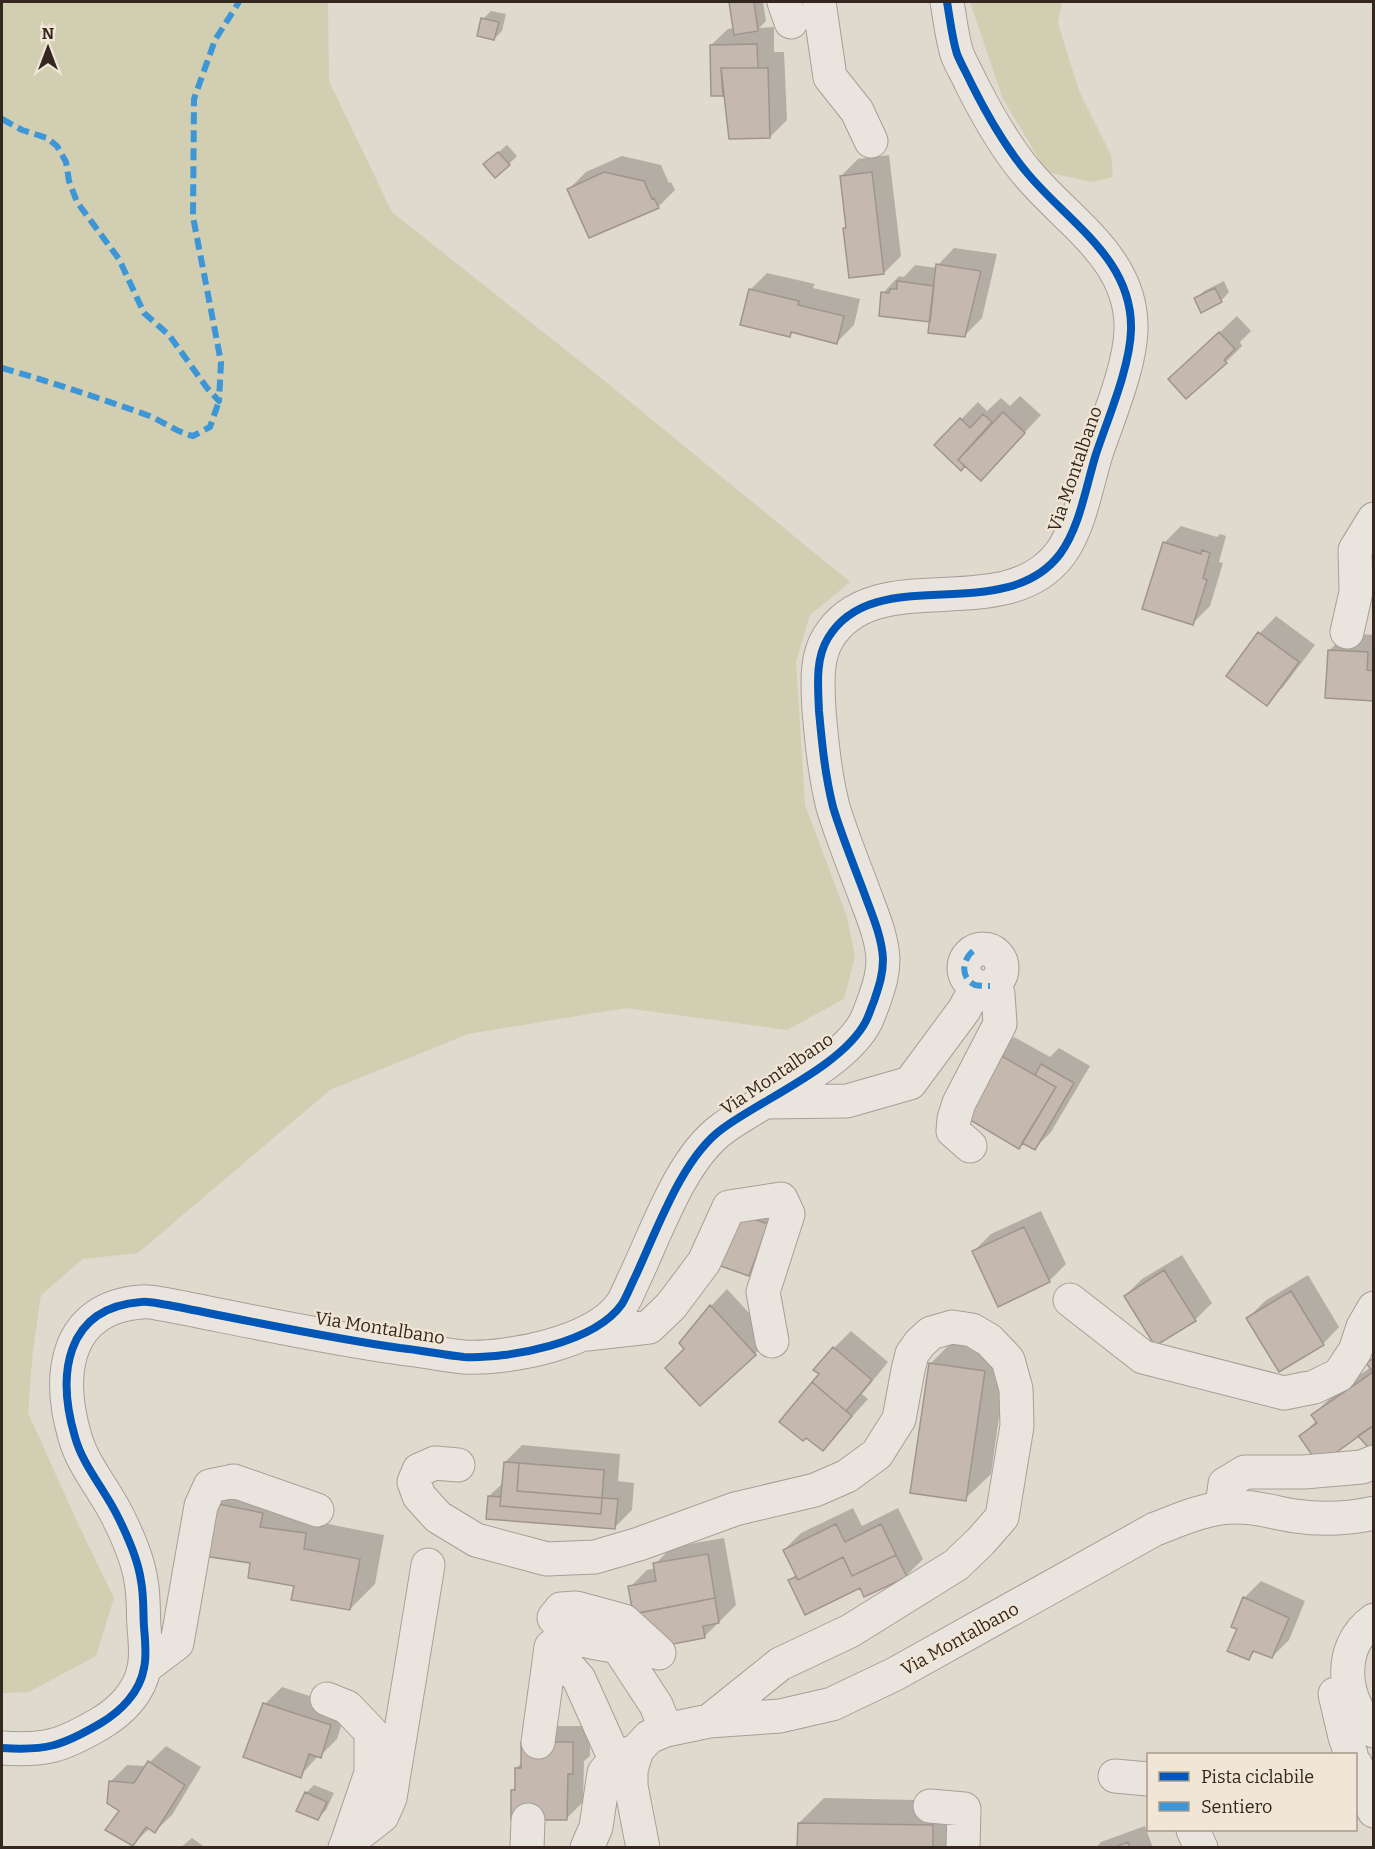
<svg xmlns="http://www.w3.org/2000/svg" width="1375" height="1849" font-family="Bitter,serif">
<style>
.green{fill:#d1ceb2}
.shadow{fill:#0003}
.building{fill:#c4b8af;stroke:#a0958e;stroke-width:1.5}
.lines{fill:none;stroke-linecap:round;stroke-linejoin:round}
.minor-casing{stroke:#a69f97;stroke-width:35}
.minor{stroke:#e9e5de;stroke-width:33}
.quiet{stroke:#3d96d5;stroke-width:6;stroke-dasharray:12 6;stroke-linecap:butt}
.cycleway-casing{stroke:#f1e6d5;stroke-width:11}
.cycleway{stroke:#0057b8;stroke-width:8}
.labels{text-anchor:middle;dominant-baseline:central;stroke-width:4.5;stroke-linejoin:round;paint-order:stroke}
.street-label{font-size:18px;fill:#342720;stroke:#f1e6d5}
</style>
<rect width="100%" height="100%" fill="#e0d9ce"/>
<path class="green" d="M2,2H328L329,81L392,212L606,382L850,582L810,615L796,662L805,805L847,917L855,956L844,999L787,1030L626,1008L468,1034L330,1090L138,1253L83,1259L41,1295L33,1350L28,1413L80,1528L114,1598L96,1656L29,1692L2,1693Z
M970,2H1062L1058,23L1079,91L1111,155L1113,177L1091,182L1047,172L1003,99Z"/>
<path class="shadow" d="M730,2H763L766,21L759,28L774,27V52H784L787,120L770,137L724,94H713L711,45L728,29L735,28Z
M491,11L506,14L502,31L494,39L483,19Z
M507,145L517,156L509,164L494,156Z
M889,155L901,256L884,273L844,229L847,226L841,176L858,159Z
M622,156L661,165L669,183L671,182L675,190L658,207L569,189L586,172Z
M954,248L997,254L982,318L965,335L931,320L883,293L899,276L904,277L915,265L937,268L938,265Z
M767,273L815,284L813,288L860,299L854,325L837,342L794,331L790,336L750,290Z
M1224,281L1229,292L1221,301L1196,299L1204,291Z
M1237,316L1251,331L1240,342L1242,346L1226,362L1187,363Z
M1020,396L1041,415L997,462L965,465L936,445L978,402L987,411L1001,398L1010,406Z
M1181,526L1217,537L1220,534L1226,536L1219,562L1223,563L1210,606L1193,623L1164,543Z
M1276,616L1315,645L1283,687L1266,704L1260,633Z
M1346,633L1374,635V699L1330,650Z
M1014,1037L1050,1057L1059,1048L1090,1066L1051,1132L1034,1149L1024,1142L1019,1147L997,1053Z
M784,1207L766,1257L749,1274L735,1213Z
M1041,1211L1066,1264L1049,1281L974,1251L991,1234Z
M1182,1255L1212,1303L1195,1320L1125,1296L1142,1279Z
M1308,1275L1339,1327L1323,1344L1248,1318L1265,1301Z
M727,1289L771,1337L755,1354L686,1349L711,1306Z
M851,1331L888,1362L862,1394L868,1399L823,1449L821,1374L834,1348Z
M955,1339L1009,1346L991,1474L965,1499L930,1364Z
M1374,1358V1442L1361,1434L1301,1436L1317,1420L1313,1415L1338,1390L1371,1367L1368,1363Z
M522,1445L620,1454L618,1481L634,1483L632,1510L615,1527L489,1496L504,1482L505,1462Z
M240,1479L331,1509L328,1524L384,1535L375,1584L350,1609L295,1585L252,1562L214,1504Z
M853,1508L862,1526L898,1508L923,1559L906,1576L860,1586L790,1581L796,1574L784,1550L801,1533Z
M724,1538L736,1605L704,1637L643,1631L640,1611L630,1587L647,1570L656,1568L655,1564L672,1547Z
M1261,1581L1305,1601L1289,1640L1272,1657L1256,1650L1248,1658L1239,1628L1244,1598Z
M282,1687L347,1708L337,1739L320,1756H318L300,1776L265,1704Z
M540,1726H590V1756L584,1761L583,1802L566,1819L512,1790L516,1786V1768L523,1762Z
M166,1746L201,1767L172,1815L155,1831L150,1828L133,1844L110,1782L127,1765L146,1766Z
M314,1785L334,1793L326,1810L318,1818L306,1793Z
M824,1798L958,1801V1848H799V1823Z
M1145,1826L1153,1848H1096L1101,1842Z
M192,1838L206,1848H180Z"/>
<path class="building" d="M729,2H754L758,31L734,35Z
M481,18L499,22L494,40L477,36Z
M757,44L758,68H721L723,96H711L710,45Z
M721,68H768L770,138L729,139Z
M498,152L510,165L495,178L483,164Z
M604,172L644,181L652,199L654,198L659,208L589,238L567,189Z
M872,172L884,274L849,278L843,228H846L840,176Z
M936,264L981,271L965,337L928,333Z
M897,281L934,286L930,322L879,316L881,292L889,293L890,289H897Z
M1215,288L1222,302L1201,313L1194,298Z
M749,289L799,301L798,305L844,316L837,344L791,332L790,337L740,325Z
M1219,332L1235,349L1224,360L1227,363L1186,399L1168,379Z
M1003,412L1025,433L981,481L958,460Z
M983,414L992,422L958,460L965,466L961,471L934,445L960,418L970,428Z
M1163,542L1201,554L1202,550L1210,553L1203,578L1207,580L1193,625L1142,609Z
M1258,632L1299,662L1267,706L1226,676Z
M1328,650L1368,652L1367,670L1374,671V701L1325,698Z
M996,1053L1056,1087L1019,1149L960,1114Z
M1041,1064L1074,1083L1035,1150L1022,1143L1056,1087L1035,1075Z
M734,1212L768,1224L749,1276L715,1264Z
M1024,1227L1050,1282L998,1307L972,1251Z
M1164,1270L1196,1321L1155,1346L1124,1296Z
M1291,1291L1324,1345L1279,1372L1246,1318Z
M710,1305L756,1355L700,1406L665,1368L684,1349L679,1343Z
M833,1347L872,1380L846,1411L812,1382L819,1374L813,1370Z
M1374,1358V1425L1319,1465L1299,1436L1317,1423L1311,1415L1373,1372L1366,1363Z
M929,1363L985,1371L966,1501L910,1493Z
M812,1382L852,1416L823,1451L806,1438L803,1441L779,1422Z
M1374,1425V1444L1368,1447L1358,1436Z
M504,1462L519,1463L517,1491L602,1498L601,1514L500,1506Z
M519,1463L604,1470L602,1498L517,1491Z
M488,1496L501,1497L500,1506L601,1514L602,1498L618,1499L615,1529L486,1519Z
M213,1503L263,1513L260,1527L306,1533L304,1549L360,1559L350,1610L291,1600L294,1586L248,1578L250,1563L204,1556Z
M836,1524L845,1542L881,1524L896,1555L852,1576L843,1557L798,1580L783,1550Z
M708,1554L715,1598L633,1614L628,1586L656,1581L653,1563Z
M896,1555L907,1577L864,1597L860,1588L805,1615L788,1580L796,1577L798,1580L843,1557L852,1576Z
M1243,1597L1289,1618L1272,1658L1253,1651L1249,1660L1227,1651L1237,1629L1231,1627Z
M715,1598L719,1623L703,1626L705,1638L657,1647L639,1613Z
M263,1703L331,1725L321,1758L309,1754L301,1778L243,1757Z
M521,1742H573V1774H568L567,1820H511V1790H515V1768H521Z
M148,1761L185,1785L155,1833L146,1827L133,1846L105,1830L119,1811L107,1803L109,1781L134,1783Z
M305,1792L327,1802L318,1820L296,1811Z
M798,1823L933,1825V1848H797Z
M1128,1842L1130,1848H1113Z"/>
<g class="lines">
<defs>
<path id="minor" d="M784,2L791,22
M819,2L830,77L857,111L871,141
M1347,632L1356,592L1355,550L1374,519
M964 968a19 19 0 1 1 38 0a19 19 0 1 1-38 0Z
M765,1102L847,1101L910,1083L964,1010L977,986
M970,1146L953,1131L954,1119L959,1103L1000,1024L998,994L990,986
M1070,1300L1143,1357L1284,1393L1314,1387L1339,1375L1355,1351L1363,1327L1374,1308
M587,1334L649,1327L671,1306L704,1262L729,1207L781,1199L788,1214L763,1292L772,1341
M458,1465L435,1463L419,1470L414,1482L419,1496L438,1517L476,1540L547,1559L595,1557L639,1544L735,1509L815,1490L847,1476L877,1454L899,1419L908,1370L912,1354L920,1343L931,1333L952,1327L972,1330L989,1340L1008,1360L1016,1389L1017,1426L1002,1517L981,1541L956,1565L850,1631L780,1664L709,1721
M1222,1507L1225,1484L1245,1472H1304L1362,1467L1374,1462
M1374,1620C1336,1647 1342,1702 1374,1731
M659,1653L624,1621L576,1608L561,1609L554,1618C572,1643 590,1641 618,1647L656,1705L666,1730
M144,1668L177,1643L201,1506L210,1486L234,1481L317,1510
M1343,1693L1335,1694L1345,1737L1351,1754
M327,1699L347,1707L371,1732V1773L347,1843
M538,1742L551,1647L579,1679L615,1759
M2,1748C46,1751 62,1746 101,1723C121,1711 140,1692 144,1668C147,1655 145,1639 144,1627C143,1612 144,1596 141,1581C138,1559 128,1537 118,1517C105,1490 83,1466 75,1437C57,1376 64,1308 141,1302C150,1301 159,1304 168,1305C245,1320 322,1337 400,1348C421,1350 443,1355 464,1357C509,1359 595,1343 622,1304C627,1296 631,1285 636,1275C657,1230 682,1158 722,1129C762,1099 843,1066 866,1021C869,1015 871,1008 874,1001C879,986 883,975 883,959C882,938 873,917 866,898C855,868 842,837 833,807C825,775 822,744 819,711C818,687 815,659 828,638C875,560 1004,628 1060,554C1080,527 1086,486 1096,454C1108,418 1130,367 1131,330C1133,259 1068,222 1028,174C1005,147 987,115 971,83C967,74 961,64 957,54C952,38 950,19 947,2
M1356,1765L1374,1811
M1115,1776L1148,1779
M930,1806L964,1809L963,1848
M1193,1830L1201,1848
M345,1848L347,1843L382,1816L390,1798L428,1565
M527,1848L528,1820
M587,1848L596,1827L604,1773L615,1759L635,1751
M643,1848L631,1786V1770L637,1750L649,1737L666,1730L709,1721L780,1716L832,1704L895,1674L1155,1529C1177,1521 1198,1511 1221,1508C1247,1504 1270,1512 1295,1516C1322,1520 1347,1519 1374,1513"/>
</defs>
<use href="#minor" class="minor-casing"/>
<use href="#minor" class="minor"/>
<path class="quiet" d="M2,119L22,130L47,138L57,146L66,162L69,181L77,202L119,259L144,313L169,335L207,388L219,401L221,362L193,217L194,99L215,40L239,2
M2,368C51,382 99,398 147,415C163,421 176,432 193,436L210,427L219,401
M973,951C962,960 960,978 975,985C979,986 985,986 990,986"/>
<defs>
<path id="cycleway" d="M2,1748C46,1751 62,1746 101,1723C121,1711 140,1692 144,1668C147,1655 145,1639 144,1627C143,1612 144,1596 141,1581C138,1559 128,1537 118,1517C105,1490 83,1466 75,1437C57,1376 64,1308 141,1302C150,1301 159,1304 168,1305C245,1320 322,1337 400,1348C421,1350 443,1355 464,1357C509,1359 595,1343 622,1304C627,1296 631,1285 636,1275C657,1230 682,1158 722,1129C762,1099 843,1066 866,1021C869,1015 871,1008 874,1001C879,986 883,975 883,959C882,938 873,917 866,898C855,868 842,837 833,807C825,775 822,744 819,711C818,687 815,659 828,638C875,560 1004,628 1060,554C1080,527 1086,486 1096,454C1108,418 1130,367 1131,330C1133,259 1068,222 1028,174C1005,147 987,115 971,83C967,74 961,64 957,54C952,38 950,19 947,2"/>
</defs>
<use href="#cycleway" class="cycleway-casing"/>
<use href="#cycleway" class="cycleway"/>
</g>
<g class="labels">
<g class="street-label">
<text transform="translate(1075 469) rotate(-71)">Via Montalbano</text>
<text transform="translate(777 1074) rotate(-34)">Via Montalbano</text>
<text transform="translate(380 1328) rotate(9)">Via Montalbano</text>
<text transform="translate(960 1639) rotate(-29)">Via Montalbano</text>
</g>
</g>
<rect width="1375" height="1849" fill="none" stroke="#342720" stroke-width="6"/>
<rect x="1147" y="1753" width="210" height="78" fill="#f1e6d5" stroke="#a59a8d" stroke-width="1.5"/>
<rect x="1159" y="1772" width="30" height="9" fill="#0057b8" stroke="#a59a8d" stroke-width="1.5"/>
<text x="1201" y="1783" font-size="18" fill="#342720">Pista ciclabile</text>
<rect x="1159" y="1802" width="30" height="9" fill="#3d96d5" stroke="#a59a8d" stroke-width="1.5"/>
<text x="1201" y="1813" font-size="18" fill="#342720">Sentiero</text>
<g transform="translate(48 48)" stroke="#f1e6d5" stroke-width="4.5" paint-order="stroke">
<path d="M0-4.5L10 22L0 15L-10 22Z" fill="#342720"/>
<text y="-9" font-size="16" font-weight="bold" text-anchor="middle" fill="#342720">N</text>
</g>
</svg>
